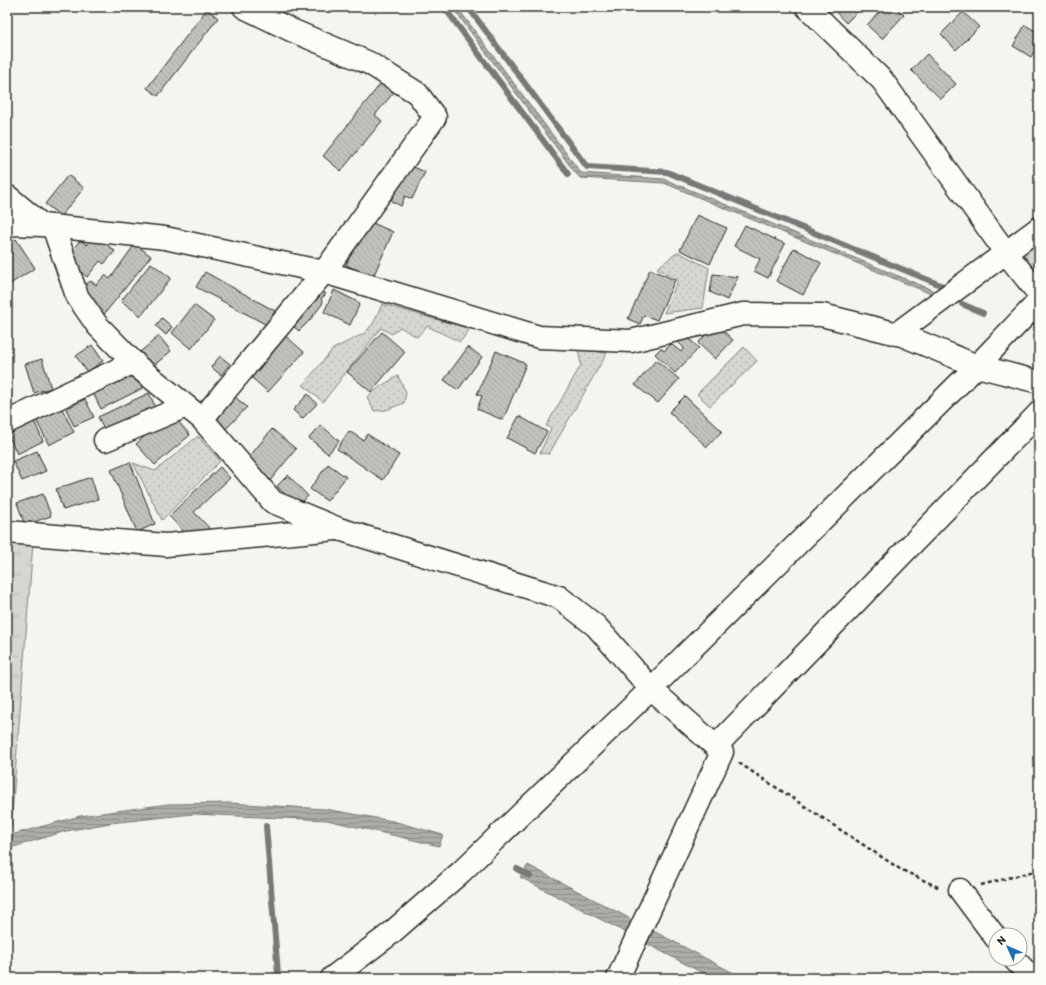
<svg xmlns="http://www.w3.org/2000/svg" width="1046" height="985" font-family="Itim,sans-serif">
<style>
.grass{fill:url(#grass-tufts);stroke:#81807e}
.garden{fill:url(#garden-dots);stroke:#81807e}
.water{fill:url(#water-rules);stroke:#797877}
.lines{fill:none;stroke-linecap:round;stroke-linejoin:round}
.stream{stroke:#797877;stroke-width:6}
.building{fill:url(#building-back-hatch);stroke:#2b2b2b}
.minor-casing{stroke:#2b2b2b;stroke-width:25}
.path{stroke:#2b2b2b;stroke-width:2.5;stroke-dasharray:4 3;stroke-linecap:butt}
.minor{stroke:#fdfcf7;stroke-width:22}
</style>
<defs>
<pattern id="grass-tufts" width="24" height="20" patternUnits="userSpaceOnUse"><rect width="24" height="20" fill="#d7d6d2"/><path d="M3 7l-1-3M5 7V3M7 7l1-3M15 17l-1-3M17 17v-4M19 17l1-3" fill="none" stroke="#b9b8b4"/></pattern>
<pattern id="garden-dots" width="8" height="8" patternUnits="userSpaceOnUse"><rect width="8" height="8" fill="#d7d6d2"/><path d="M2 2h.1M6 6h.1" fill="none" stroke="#b9b8b4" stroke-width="1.8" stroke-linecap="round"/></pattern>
<pattern id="water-rules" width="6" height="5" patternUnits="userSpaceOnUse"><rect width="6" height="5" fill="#adaca9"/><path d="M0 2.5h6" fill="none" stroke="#8d8c8a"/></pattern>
<pattern id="building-back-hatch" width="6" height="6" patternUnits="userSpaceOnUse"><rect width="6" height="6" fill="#c2c1be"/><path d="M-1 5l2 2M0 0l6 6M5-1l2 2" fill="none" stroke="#a7a6a3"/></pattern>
</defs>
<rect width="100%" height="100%" fill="#f5f4ef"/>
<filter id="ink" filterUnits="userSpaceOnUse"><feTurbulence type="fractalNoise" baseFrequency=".025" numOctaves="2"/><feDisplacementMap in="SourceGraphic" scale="8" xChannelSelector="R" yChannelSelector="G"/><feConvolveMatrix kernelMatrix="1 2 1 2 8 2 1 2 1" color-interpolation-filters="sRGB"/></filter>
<g filter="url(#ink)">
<path class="grass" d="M1039,238V271L1037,273L1021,251Z
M7,541L33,543L11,827L7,829Z"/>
<path class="garden" d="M678,252L709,268L703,308L664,313L678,280L657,268Z
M382,304L470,329L460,342L427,326L417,337L400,327L392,334L381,328L323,402L303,385L333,349L365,333L374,322Z
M744,347L757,361L710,406L697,394Z
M578,349L607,353L549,454L540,453L551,428L546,426L581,365Z
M398,376L406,392L404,403L386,410L374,411L367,397L381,386Z
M198,436L220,461L162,520L133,463L155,471Z"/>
<path class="water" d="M452,7H457L581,173L664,179L937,292L936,296L664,183L580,178L573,170Z
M229,803L325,809L393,821L443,835L439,846L327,820L193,814L110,823L66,831L7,849V836L80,816L168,804Z
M528,865L743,978H712L520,877Z"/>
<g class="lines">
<path class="stream" d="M444,7L568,174
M468,7L587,167L667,172L943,286
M962,304L983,313
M266,826L278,974
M517,869L530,876"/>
</g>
<path class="building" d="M833,7H862L846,23L832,8Z
M884,7H895L904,15L882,39L867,25Z
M207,9L218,18L158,96L147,88Z
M963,12L979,27L956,50L941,34Z
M1025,25L1039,33V43L1031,57L1013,46Z
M927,54L956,84L941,99L911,70Z
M382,82L394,92L375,115L382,121L341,171L323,156Z
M407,164L425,172L412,199L405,196L401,206L391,201Z
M68,175L84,188L61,216L45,204Z
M697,215L727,228L710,264L680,250Z
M366,220L393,232L373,277L346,265Z
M745,225L785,244L768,278L754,271L760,259L734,246Z
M16,239L35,268L7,286V245Z
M93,239L101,240L115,251L104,264L100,261L87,277L70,262L67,254L81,240L87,245Z
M135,244L151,256L101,318L80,288L91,281L96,285L105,275L110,279Z
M794,248L821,263L803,295L776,281Z
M151,263L171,278L141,316L121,301Z
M650,269L675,280L657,320L644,315L640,324L628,319Z
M205,272L275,311L267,325L196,287Z
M713,274L738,277L727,300L710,292Z
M318,286L326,294L321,299L323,303L310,320L299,331L288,322Z
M334,290L360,303L350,325L324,312Z
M194,305L214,320L191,349L172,333Z
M162,318L172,327L166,335L156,326Z
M716,324L733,340L715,359L698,343Z
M281,332L304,352L268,392L251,377L263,364L258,359Z
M382,332L405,352L371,392L347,372Z
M685,335L699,348L675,373L655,354L661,348L664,351L671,344L681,352L684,348L678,342Z
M159,336L171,351L152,367L140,352Z
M92,345L103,361L87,372L76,356Z
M468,347L482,357L458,390L444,380Z
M496,351L526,364L503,420L477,409L482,396L477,394Z
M220,356L230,364L221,375L211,367Z
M42,359L51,388L34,393L25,364Z
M656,360L679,379L658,403L635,385Z
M134,370L143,388L101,409L92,391Z
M149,393L156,408L105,432L98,417Z
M308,394L317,404L302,419L293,410Z
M685,396L722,431L707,447L669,412Z
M235,397L247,407L224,431L213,421Z
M85,399L94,417L74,426L66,409Z
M60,405L74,432L49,445L35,418Z
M171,413L190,435L155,465L136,444Z
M519,416L547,432L535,453L507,438Z
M34,421L43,441L17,454L8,434Z
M321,425L339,441L328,454L309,438Z
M272,429L296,449L269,482L245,462Z
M349,431L363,440L367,434L399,455L383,480L337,449Z
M37,451L46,471L22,481L13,461Z
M130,462L155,524L137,532L111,470Z
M328,464L346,477L327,501L310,489Z
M220,467L230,478L194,512L212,531L188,536L169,516Z
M288,475L308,496L297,507L277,486Z
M91,477L98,499L63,510L56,489Z
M43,494L51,516L25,525L17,503Z"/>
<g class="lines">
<defs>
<path id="minor" d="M244,7L291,30L369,63L417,93L435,117L324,272L202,419L273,502L339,529L559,597L596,626L651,689L722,752L618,978
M807,7L882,80L1006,253L1039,294
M7,196L42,225
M7,224L42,225L165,238L324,272L539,337L631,341L743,314L822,315L902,335L977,366L1039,382
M53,226L77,296L97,325L138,367L202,419
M896,334L1039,228
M7,422L134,362
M105,440L186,406
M7,532L166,545L336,529
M716,746L1039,413
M960,890L996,938
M1014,959L1032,978
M332,978L390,934L461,872L651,689L977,366L1039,301"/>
</defs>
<use href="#minor" class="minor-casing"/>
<path class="path" d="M739,763L900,869L940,888
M981,885L1039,870"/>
<use href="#minor" class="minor"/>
</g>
</g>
<rect width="1046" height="985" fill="none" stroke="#fdfcf7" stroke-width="24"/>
<rect x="12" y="12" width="1022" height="961" fill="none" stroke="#2b2b2b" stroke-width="1.5" filter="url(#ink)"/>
<g transform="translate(1008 947) rotate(315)"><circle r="19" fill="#fdfcf7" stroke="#a9a8a5"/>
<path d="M0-3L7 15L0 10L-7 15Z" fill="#1f6fb2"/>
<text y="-6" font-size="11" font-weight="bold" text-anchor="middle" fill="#2b2b2b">N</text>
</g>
</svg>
